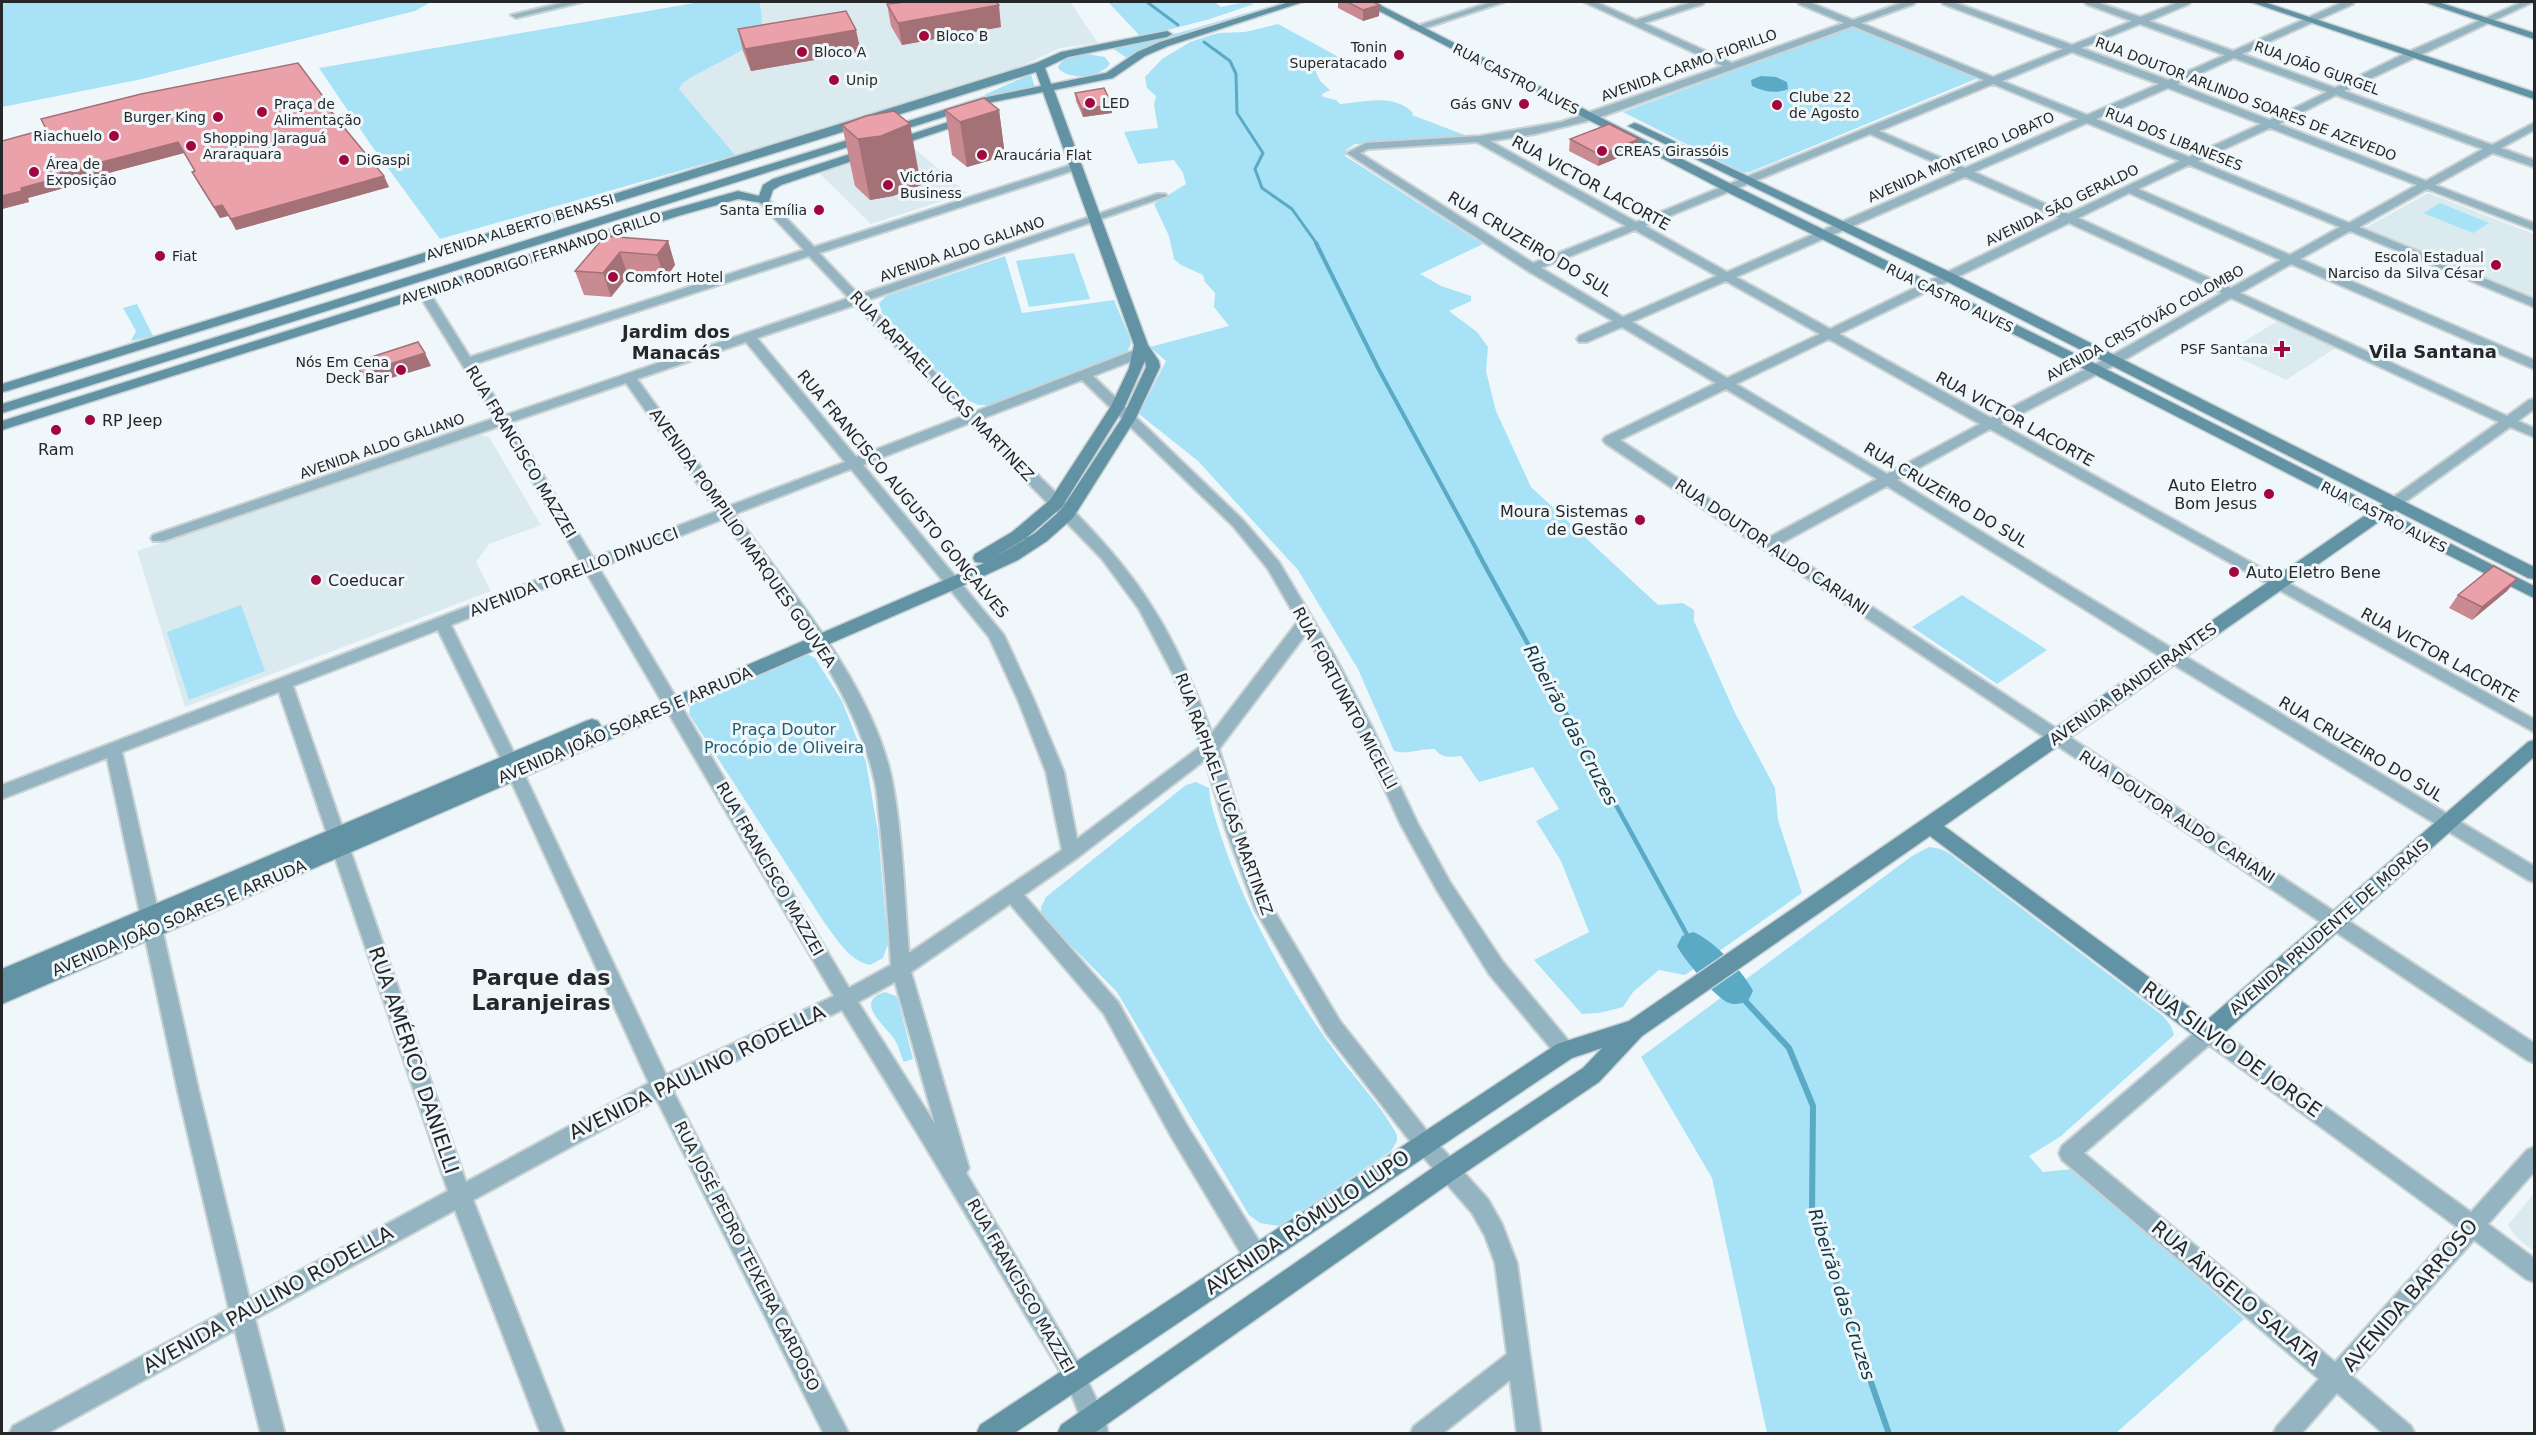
<svg xmlns="http://www.w3.org/2000/svg" width="2536" height="1435" font-family="'DejaVu Sans',sans-serif">
<style>
.built{fill:#daeaef}
.green{fill:#a7e2f7}
.water{fill:#5aaac5}
.lines{fill:none;stroke-linecap:round;stroke-linejoin:round}
.stream-far3{stroke:#5aaac5;stroke-width:3}
.stream-far2{stroke:#5aaac5;stroke-width:4}
.stream-far1{stroke:#5aaac5;stroke-width:4.5}
.stream{stroke:#5aaac5;stroke-width:6}
.river{fill:#5aaac5;fill-rule:evenodd}
.street-casing{stroke:#cbd2d4;stroke-width:4}
.secondary-casing{stroke:#cbd2d4;stroke-width:3}
.street{fill:#93b4c0;fill-rule:evenodd}
.secondary{fill:#6293a5;fill-rule:evenodd}
.wall{fill:#c98a92}
.shaded-wall{fill:#a47177}
.building{fill:#eaa1aa;stroke:#a47177;stroke-width:1.5}
.poi-dot{fill:#a3063e;stroke:#f0f7fa;stroke-width:2}
.labels{text-anchor:middle;dominant-baseline:central;stroke-width:6;stroke-linejoin:round;paint-order:stroke}
.far-poi-label{font-size:14px;fill:#252728;stroke:#f0f7fa;text-anchor:start}
.far-street-label{font-size:14px;fill:#252728;stroke:#f0f7fa}
.street-label{font-size:16px;fill:#252728;stroke:#f0f7fa}
.poi-label{font-size:16px;fill:#252728;stroke:#f0f7fa;text-anchor:start}
.park-label{font-size:16px;fill:#205f73;stroke:#f0f7fa}
.far-district-label{font-size:18px;font-weight:bold;fill:#252728;stroke:#f0f7fa}
.water-label{font-size:18px;font-style:italic;fill:#133844;stroke:#f0f7fa}
.near-street-label{font-size:20px;fill:#252728;stroke:#f0f7fa}
.district-label{font-size:22px;font-weight:bold;fill:#252728;stroke:#f0f7fa}
</style>
<rect width="100%" height="100%" fill="#f0f7fa"/>
<path class="built" d="M760,2H1070L1098,43L1060,48L1007,73L735,155L679,89L683,83L690,78L756,43L763,33Z
M910,145L967,193L871,224L819,173Z
M2428,193L2534,234V297L2365,228Z
M2279,320L2337,347L2286,380L2227,352Z
M479,435L489,437L541,525L489,544L476,562L491,591L185,707L137,551Z
M2534,1193V1251L2516,1237L2508,1225Z"/>
<path class="green" d="M2,2H431L415,11L142,79L2,107Z
M700,2H760L763,33L756,43L690,78L683,83L679,89L735,155L440,239L371,145L319,68Z
M1108,2H1215L1221,7L1246,2L1254,4L1210,19L1141,37Z
M1284,2H1289C1235,18 1177,31 1127,58L1112,48L1182,32Z
M1278,24L1337,56L1338,63L1315,70L1320,81L1330,90L1322,94L1323,97L1336,100L1340,104C1365,102 1394,93 1413,113L1412,115L1470,137L1355,144L1346,150L1345,156L1483,244L1420,274L1441,286L1471,296V301L1449,311L1477,332L1488,347L1486,371L1496,411L1531,487L1658,605L1683,603L1694,610V621L1735,713L1775,788L1778,820L1802,893L1685,975L1659,970L1633,992L1623,1007L1599,1013L1582,1014L1534,960L1589,932L1561,861L1536,821L1559,809L1533,767L1479,782L1461,756C1450,757 1442,759 1435,749C1420,748 1409,755 1394,751L1358,669L1298,570L1198,461L1139,414L1166,361L1150,347L1229,326L1214,307L1215,293L1205,282L1203,275L1181,265L1174,259L1169,236L1154,204L1186,184L1183,173L1174,160L1138,164L1124,132L1158,128L1154,105L1156,96L1147,88L1145,77L1162,59L1190,42L1218,33L1245,32Z
M1853,27L1978,78L1750,172L1743,173L1623,112Z
M1087,54L1105,57L1110,64C1100,78 1069,81 1058,68C1062,56 1076,56 1087,54Z
M1031,74L1035,88L988,97L984,95Z
M2440,203L2489,223L2473,233L2423,213Z
M1074,253L1090,299L1029,307L1016,261Z
M1005,256L1022,313L1114,300L1130,338L1131,344L1126,354L990,405H978L963,398L882,313L879,303L886,296Z
M137,304L153,336L131,341L136,331L123,308Z
M1962,595L2047,650L1997,684L1912,627Z
M241,605L265,671L189,700L167,632Z
M809,655L815,658L842,701L866,762L878,832L888,944L883,958L870,965C849,960 839,942 826,925L689,714L690,707L694,701L799,656Z
M1196,782L1209,788C1210,805 1216,820 1221,836C1245,909 1288,988 1334,1050C1352,1075 1384,1109 1397,1135V1141L1391,1151L1279,1226L1260,1223L1249,1215L1117,992L1041,915V907L1046,897L1186,785Z
M1929,847L1941,849L1950,854L2132,992L2163,1016L2171,1026L2174,1035L2061,1136L2029,1156L2043,1172L2073,1169L2244,1319L2116,1433H1767L1712,1178L1641,1057L1912,856Z
M885,992L896,996L898,1000L913,1059L904,1062C900,1055 899,1046 895,1040C887,1027 852,1002 885,992Z"/>
<path class="water" d="M1761,76L1776,77L1787,82L1788,89C1775,94 1765,92 1752,86L1751,80Z"/>
<g class="lines">
<path class="stream-far3" d="M1147,2L1178,25
M1204,42L1230,61L1236,74L1237,113L1263,153L1255,169L1262,188L1292,209L1317,244"/>
<path class="stream-far2" d="M1316,243L1378,368L1478,552"/>
<path class="stream-far1" d="M1477,551L1691,942"/>
<path class="stream" d="M1690,940L1693,946
M1736,991L1789,1048L1813,1106L1812,1212L1889,1434"/>
<path class="river" d="M1693,932C1712,939 1744,972 1753,991L1748,1001C1739,1004 1733,1006 1725,1001C1713,994 1683,958 1677,946L1682,936Z"/>
<defs>
<path id="street" d="M566,2H582L516,18L511,15Z
M1491,2H1504L1419,30L1411,28Z
M1584,2H1596L1636,20L1692,2H1704L1703,4L1644,23L1732,63L1844,23L1799,4L1798,2H1809L1853,20L1904,2H1915L1914,4L1861,23L1993,77L2063,49L1943,4L1942,2H1953L2072,45L2132,21L2086,4L2085,2H2096L2140,17L2179,2H2190L2189,4L2149,21L2233,51L2343,2H2354L2353,4L2242,54L2335,88L2408,52L2522,2H2533L2344,91L2492,145L2534,123V130L2501,148L2534,160V167L2493,153L2435,185L2534,223V230L2427,189L2359,227L2534,299V307L2350,231L2300,259L2534,360V369L2291,264L2240,293L2507,416L2529,400L2534,399V409L2518,421L2534,428V437L2510,427L2398,507H2388L2386,504L2388,501L2499,422L2231,298L2119,363L2001,424L2534,719V732L1990,429L1897,480L2178,652L2534,866V882L2528,880L2166,660L1887,486L1778,545L2534,1043V1063L2527,1060L1605,443L1603,440L1605,437L1716,383L1622,327L1587,342H1579L1577,339L1579,336L1613,321L1528,271L1347,153L1366,143L1480,136L1561,122L1723,66ZM2140,24L2225,55L2168,80L2081,48ZM1853,26L1984,80L1636,222L1490,141L1535,134L1595,119ZM2072,52L2159,84L2087,115L2002,81ZM2234,58L2327,92L2270,120L2177,84ZM1993,84L2078,119L1965,168L1879,131ZM2168,88L2261,124L2189,157L2096,119ZM2336,95L2483,149L2426,181L2279,124ZM2087,123L2180,161L2068,214L1974,172ZM2270,128L2417,185L2349,223L2198,161ZM1870,134L1956,172L1727,272L1645,226ZM1477,142L1626,226L1533,263L1360,153L1368,149ZM2189,165L2340,227L2290,255L2138,189ZM1965,177L2059,218L1830,329L1736,277ZM2129,193L2281,260L2231,288L2078,218ZM2069,223L2222,293L2109,357L1991,418L1839,334ZM1635,230L1717,276L1623,317L1541,268ZM1726,281L1820,334L1727,378L1632,322ZM1829,339L1980,424L1887,474L1736,384ZM1726,389L1877,479L1768,538L1620,440Z
M1077,163L1082,166L1081,168L819,253L859,295L1157,194H1165L1167,196L865,301L974,412L1140,348H1150L1151,351L1150,354L1093,376L1243,520L1279,562L1334,655L1372,727L1418,824L1450,882L1503,962L1572,1045L1575,1051L1572,1057L1565,1060L1558,1057L1489,974L1438,892L1401,825L1356,727L1306,634L1219,749L1244,830L1272,907L1340,1021L1431,1136L1488,1199L1502,1224L1517,1263L1541,1434H1517L1510,1380L1442,1434H1410L1414,1426L1507,1354L1495,1263L1485,1236L1472,1213L1417,1150L1326,1033L1255,909L1226,830L1205,760L1077,858L1024,895L1118,1002L1186,1124L1264,1249L1267,1257L1264,1265L1256,1268L1248,1265L1172,1138L1104,1014L1010,904L911,972L969,1168L966,1173L1082,1369L1105,1418L1108,1434H1084C1076,1387 1042,1344 1019,1304C961,1205 902,1107 842,1010L673,1091L849,1434H824L657,1100L473,1200L565,1434H541L455,1210L255,1319L285,1434H261L235,1330L46,1434H9L13,1426L229,1309L178,1092L107,758L2,799V785L581,563L500,426L163,541H153L151,538L153,535L495,418L418,293L420,290H428L470,357L804,250L760,203V199H768L814,247ZM809,256L849,298L506,415L474,364ZM855,305L963,416L856,457L757,338ZM746,342L845,462L729,506L637,379ZM1082,380L1233,526L1268,569L1298,621L1212,733C1195,689 1177,645 1151,605C1109,538 1037,476 981,419ZM626,383L717,511L593,558L511,422ZM970,423L1102,559L1139,609L1173,674L1201,746L1077,839L1064,772L1034,700L1004,635L863,465ZM851,469L989,637L1018,700L1046,772L1062,850L909,953C904,896 903,837 892,780C873,686 791,591 735,514ZM723,519C781,599 851,680 874,778C878,793 878,809 880,824C885,871 888,918 891,965L849,988L599,568ZM586,572L834,996L666,1075L518,761L451,625ZM438,630L502,761L649,1083L466,1182L293,686ZM279,692L448,1191L249,1298L199,1092L122,752ZM895,982L935,1124L858,1002Z
M2208,1024L2215,1027L2471,1212L2527,1150L2534,1147V1172L2488,1224L2534,1258V1282L2526,1279L2474,1240L2352,1376L2411,1426L2415,1434H2384L2337,1393L2301,1434H2273L2277,1426L2319,1379L2062,1160L2059,1153L2062,1146L2201,1027ZM2209,1045L2457,1227L2335,1362L2084,1153Z"/>
<path id="secondary" d="M1289,2H1303L1168,46L1145,56L1113,78L1054,90L1148,345L1159,361L1160,367L1136,418L1073,518L1047,541L1018,560L960,587L2,1004V969L586,721L592,719L598,721L601,726L599,729L984,563L975,562L973,558L975,554L1012,532L1050,500L1111,406L1129,368L1134,345L1043,92L988,103L2,413V404L982,98L1041,86L1036,72L7,391L2,392V384L1036,63L1061,52L1167,31L1172,34L1167,37L1068,57L1045,68L1051,84L1106,73L1137,52L1160,42ZM1145,361L1146,367L1122,418L1061,510L1035,533L991,559L1024,540L1062,507L1125,406Z
M1362,2H1374L1733,185L2100,366L2378,507L2383,504L1944,280L1628,126L1634,123L1638,124L1954,274L2534,567V579L2528,578L2395,510L2390,513L2534,586V598L2380,521L1944,826L2207,1020L2528,742L2534,740V757L2216,1040L2208,1042L2200,1040L1930,836L1642,1036L1599,1082L1457,1178L1093,1434H1057L1061,1425L1441,1162L1583,1068L1602,1048L1572,1058L1013,1434H976L980,1425L1557,1044L1629,1021L2367,514L2090,372L1725,191Z
M2251,2H2264L2534,92V99Z
M2424,2H2438L2534,33V39Z
M970,115L976,118L974,120L781,185L773,190L768,204L738,199L678,216L2,430V421L670,210L738,191L759,196L763,185L773,179Z"/>
</defs>
<use href="#street" class="street-casing"/>
<use href="#secondary" class="secondary-casing"/>
<use href="#street" class="street"/>
<use href="#secondary" class="secondary"/>
</g>
<path class="wall" d="M1338,2H1373L1379,16L1363,21L1338,8Z
M887,4L1001,27L902,45L891,26Z
M738,29L861,52L751,71L743,51Z
M1075,93L1112,105V113L1083,117L1076,101Z
M331,107L335,117L389,187L236,230L228,216L220,218L198,183L192,172L195,171L184,153L67,184L68,187L28,198L29,202L2,209V141Z
M945,110H999L1005,156L967,167L952,155Z
M842,125L921,185L893,196L870,200L855,186Z
M1570,139L1637,150L1598,166L1569,151Z
M605,236L668,241L675,265L665,279L628,276L611,297L584,295L575,271Z
M2517,579L2507,591L2472,620L2449,608L2458,595Z"/>
<path class="shaded-wall" d="M999,5L1001,27L902,45L898,23Z
M1380,5L1379,16L1363,21V10Z
M856,30L861,52L751,71L745,49Z
M1112,105V113L1083,117L1082,109Z
M999,110L1005,156L967,167L960,122Z
M910,124L921,185L893,196L870,200L858,139Z
M1639,139L1637,150L1598,166L1600,155Z
M178,142L184,153L67,184L68,187L28,198L29,202L2,209V196L21,188L60,173Z
M384,176L389,187L236,230L231,219Z
M222,205L228,216L220,218L214,207Z
M668,241L675,265L665,279L657,255Z
M620,252L628,276L611,297L603,273Z
M425,353L431,366L368,385L361,373Z
M2517,579L2507,591L2472,620L2482,607Z"/>
<path class="building" d="M906,2H996L999,5L898,23L887,4Z
M1347,2H1373L1380,5L1363,10Z
M846,11L856,30L745,49L738,29Z
M298,63L331,107L328,108L384,176L231,219L222,205L214,207L192,172L195,171L178,142L60,173L62,177L21,188L22,191L2,196V141L46,129L41,119L141,94Z
M1104,88L1112,105L1082,109L1075,93Z
M984,98L999,110L960,122L945,110Z
M894,111L910,124L881,136L858,139L842,125L866,116Z
M1609,124L1639,139L1600,155L1570,139Z
M605,236L668,241L657,255L620,252L603,273L575,271Z
M418,342L425,353L361,373L356,362Z
M2494,566L2517,579L2482,607L2458,595Z"/>
<g class="poi-dot">
<circle cx="924" cy="36" r="6"/>
<circle cx="802" cy="52" r="6"/>
<circle cx="1399" cy="55" r="6"/>
<circle cx="834" cy="80" r="6"/>
<circle cx="1090" cy="103" r="6"/>
<circle cx="1524" cy="104" r="6"/>
<circle cx="1777" cy="105" r="6"/>
<circle cx="262" cy="112" r="6"/>
<circle cx="218" cy="117" r="6"/>
<circle cx="114" cy="136" r="6"/>
<circle cx="191" cy="146" r="6"/>
<circle cx="1602" cy="151" r="6"/>
<circle cx="982" cy="155" r="6"/>
<circle cx="344" cy="160" r="6"/>
<circle cx="34" cy="172" r="6"/>
<circle cx="888" cy="185" r="6"/>
<circle cx="819" cy="210" r="6"/>
<circle cx="160" cy="256" r="6"/>
<circle cx="2496" cy="265" r="6"/>
<circle cx="613" cy="277" r="6"/>
<path d="M2279 340h6v6h6v6h-6v6h-6v-6h-6v-6h6z"/>
<circle cx="401" cy="370" r="6"/>
<circle cx="90" cy="420" r="6"/>
<circle cx="56" cy="430" r="6"/>
<circle cx="2269" cy="494" r="6"/>
<circle cx="1640" cy="520" r="6"/>
<circle cx="2234" cy="572" r="6"/>
<circle cx="316" cy="580" r="6"/>
</g>
<g class="labels">
<g class="far-poi-label">
<text x="936" y="36">Bloco B</text>
<text x="1387" y="47" text-anchor="end">Tonin<tspan x="1387" dy="16">Superatacado</tspan></text>
<text x="814" y="52">Bloco A</text>
<text x="846" y="80">Unip</text>
<text x="1789" y="97">Clube 22<tspan x="1789" dy="16">de Agosto</tspan></text>
<text x="1102" y="103">LED</text>
<text x="274" y="104">Praça de<tspan x="274" dy="16">Alimentação</tspan></text>
<text x="1512" y="104" text-anchor="end">Gás GNV</text>
<text x="206" y="117" text-anchor="end">Burger King</text>
<text x="102" y="136" text-anchor="end">Riachuelo</text>
<text x="203" y="138">Shopping Jaraguá<tspan x="203" dy="16">Araraquara</tspan></text>
<text x="1614" y="151">CREAS Girassóis</text>
<text x="994" y="155">Araucária Flat</text>
<text x="356" y="160">DiGaspi</text>
<text x="46" y="164">Área de<tspan x="46" dy="16">Exposição</tspan></text>
<text x="900" y="177">Victória<tspan x="900" dy="16">Business</tspan></text>
<text x="807" y="210" text-anchor="end">Santa Emília</text>
<text x="172" y="256">Fiat</text>
<text x="2484" y="257" text-anchor="end">Escola Estadual<tspan x="2484" dy="16">Narciso da Silva César</tspan></text>
<text x="625" y="277">Comfort Hotel</text>
<text x="2268" y="349" text-anchor="end">PSF Santana</text>
<text x="389" y="362" text-anchor="end">Nós Em Cena<tspan x="389" dy="16">Deck Bar</tspan></text>
</g>
<g class="far-street-label">
<text transform="translate(1689 65) rotate(-20)">AVENIDA CARMO FIORILLO</text>
<text transform="translate(2317 68) rotate(20)">RUA JOÃO GURGEL</text>
<text transform="translate(1516 79) rotate(27)">RUA CASTRO ALVES</text>
<text transform="translate(2246 99) rotate(21)">RUA DOUTOR ARLINDO SOARES DE AZEVEDO</text>
<text transform="translate(2174 139) rotate(22)">RUA DOS LIBANESES</text>
<text transform="translate(1961 157) rotate(-24)">AVENIDA MONTEIRO LOBATO</text>
<text transform="translate(2062 205) rotate(-26)">AVENIDA SÃO GERALDO</text>
<text transform="translate(520 227) rotate(-17)">AVENIDA ALBERTO BENASSI</text>
<text transform="translate(962 249) rotate(-19)">AVENIDA ALDO GALIANO</text>
<text transform="translate(531 258) rotate(-18)">AVENIDA RODRIGO FERNANDO GRILLO</text>
<text transform="translate(1950 298) rotate(26)">RUA CASTRO ALVES</text>
<text transform="translate(2145 323) rotate(-29)">AVENIDA CRISTÓVÃO COLOMBO</text>
<text transform="translate(382 446) rotate(-19)">AVENIDA ALDO GALIANO</text>
<text transform="translate(2384 517) rotate(27)">RUA CASTRO ALVES</text>
</g>
<g class="street-label">
<text transform="translate(1591 183) rotate(29)">RUA VICTOR LACORTE</text>
<text transform="translate(1530 244) rotate(31)">RUA CRUZEIRO DO SUL</text>
<text transform="translate(942 386) rotate(46)">RUA RAPHAEL LUCAS MARTINEZ</text>
<text transform="translate(2015 419) rotate(29)">RUA VICTOR LACORTE</text>
<text transform="translate(521 452) rotate(59)">RUA FRANCISCO MAZZEI</text>
<text transform="translate(903 494) rotate(50)">RUA FRANCISCO AUGUSTO GONÇALVES</text>
<text transform="translate(1946 495) rotate(31)">RUA CRUZEIRO DO SUL</text>
<text transform="translate(743 538) rotate(55)">AVENIDA POMPILIO MARQUES GOUVEA</text>
<text transform="translate(1772 547) rotate(34)">RUA DOUTOR ALDO CARIANI</text>
<text transform="translate(574 572) rotate(-21)">AVENIDA TORELLO DINUCCI</text>
<text transform="translate(2440 655) rotate(29)">RUA VICTOR LACORTE</text>
<text transform="translate(2133 684) rotate(-35)">AVENIDA BANDEIRANTES</text>
<text transform="translate(1345 698) rotate(62)">RUA FORTUNATO MICELLI</text>
<text transform="translate(625 725) rotate(-23)">AVENIDA JOÃO SOARES E ARRUDA</text>
<text transform="translate(2361 749) rotate(31)">RUA CRUZEIRO DO SUL</text>
<text transform="translate(1224 794) rotate(70)">RUA RAPHAEL LUCAS MARTINEZ</text>
<text transform="translate(2177 817) rotate(33)">RUA DOUTOR ALDO CARIANI</text>
<text transform="translate(770 869) rotate(60)">RUA FRANCISCO MAZZEI</text>
<text transform="translate(179 918) rotate(-23)">AVENIDA JOÃO SOARES E ARRUDA</text>
<text transform="translate(2329 927) rotate(-41)">AVENIDA PRUDENTE DE MORAIS</text>
<text transform="translate(747 1256) rotate(63)">RUA JOSÉ PEDRO TEIXEIRA CARDOSO</text>
<text transform="translate(1021 1286) rotate(60)">RUA FRANCISCO MAZZEI</text>
</g>
<g class="poi-label">
<text x="102" y="420">RP Jeep</text>
<text x="56" y="449" text-anchor="middle">Ram</text>
<text x="2257" y="485" text-anchor="end">Auto Eletro<tspan x="2257" dy="18">Bom Jesus</tspan></text>
<text x="1628" y="511" text-anchor="end">Moura Sistemas<tspan x="1628" dy="18">de Gestão</tspan></text>
<text x="2246" y="572">Auto Eletro Bene</text>
<text x="328" y="580">Coeducar</text>
</g>
<g class="park-label">
<text x="784" y="729">Praça Doutor<tspan x="784" dy="18">Procópio de Oliveira</tspan></text>
</g>
<g class="far-district-label">
<text x="676" y="331">Jardim dos<tspan x="676" dy="21">Manacás</tspan></text>
<text x="2433" y="351">Vila Santana</text>
</g>
<g class="water-label">
<text transform="translate(1571 725) rotate(62)">Ribeirão das Cruzes</text>
<text transform="translate(1842 1294) rotate(72)">Ribeirão das Cruzes</text>
</g>
<g class="near-street-label">
<text transform="translate(2232 1049) rotate(36)">RUA SILVIO DE JORGE</text>
<text transform="translate(414 1060) rotate(71)">RUA AMÉRICO DANIELLI</text>
<text transform="translate(697 1072) rotate(-26)">AVENIDA PAULINO RODELLA</text>
<text transform="translate(1307 1222) rotate(-34)">AVENIDA RÔMULO LUPO</text>
<text transform="translate(2236 1293) rotate(40)">RUA ÂNGELO SALATA</text>
<text transform="translate(2410 1295) rotate(-49)">AVENIDA BARROSO</text>
<text transform="translate(268 1299) rotate(-29)">AVENIDA PAULINO RODELLA</text>
</g>
<g class="district-label">
<text x="541" y="977">Parque das<tspan x="541" dy="25">Laranjeiras</tspan></text>
</g>
</g>
<rect width="2536" height="1435" fill="none" stroke="#252728" stroke-width="6"/>
</svg>
